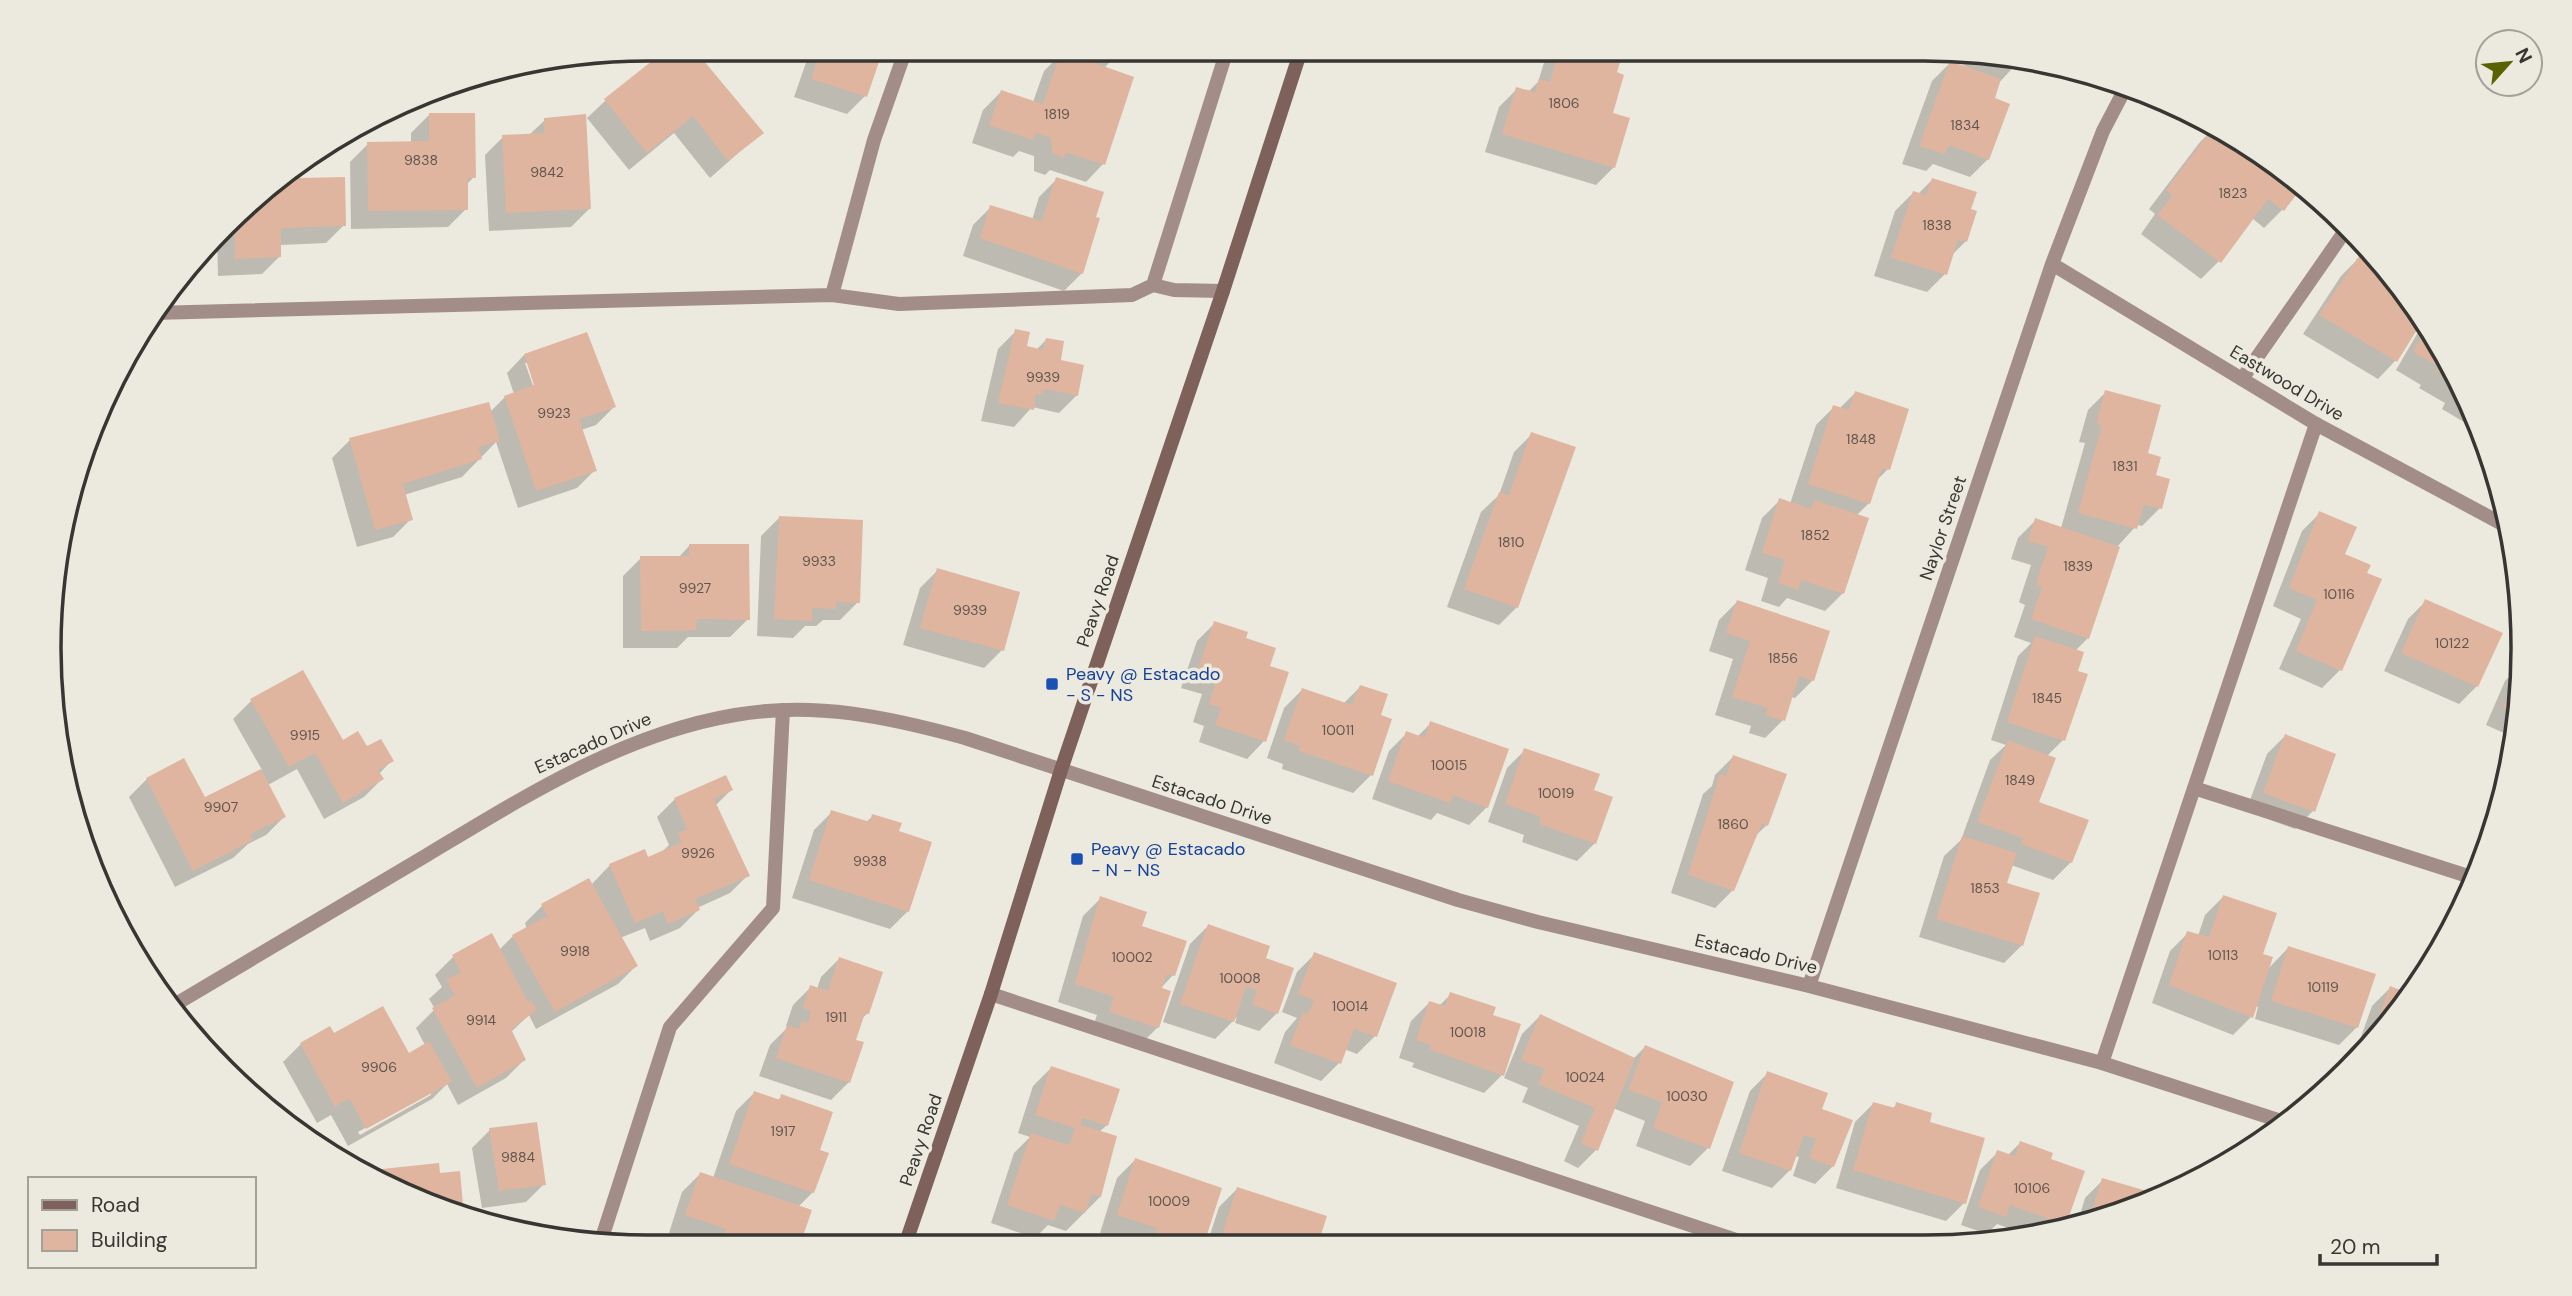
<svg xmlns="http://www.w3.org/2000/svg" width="2572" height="1296" font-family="'DM Sans',sans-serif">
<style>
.shadow{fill:#0003;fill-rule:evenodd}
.building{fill:#e0b5a0}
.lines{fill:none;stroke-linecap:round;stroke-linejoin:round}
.lane{stroke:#a28d88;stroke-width:14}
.street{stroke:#a28d88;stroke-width:14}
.secondary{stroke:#7e615b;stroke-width:14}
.transit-dot{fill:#1a4fb4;stroke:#ece9de;stroke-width:2.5}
.labels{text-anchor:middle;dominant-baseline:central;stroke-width:7;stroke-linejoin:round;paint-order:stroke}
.number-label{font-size:14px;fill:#61564e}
.street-label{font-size:18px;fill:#373632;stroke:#ece9de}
.transit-label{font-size:18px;fill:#164399;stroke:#ece9de;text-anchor:start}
.rim{fill:none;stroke:#373632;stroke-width:3.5}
</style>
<rect width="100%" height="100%" fill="#ece9de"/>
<path class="shadow" d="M670,49L762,132L710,178L674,133L629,170L587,118L605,101Z
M717,49H737L732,54Z
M814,49H866L865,96L847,114L794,97L809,54Z
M1040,49H1118L1117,55L1104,68L1103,164L1086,182L1050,170L1045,175L1034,171V156L1019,151L1013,157L972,143L983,110L1001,92L1033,102L1044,71L1056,59L1039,53Z
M1548,50H1622L1615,73L1611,115L1614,167L1596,185L1485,152L1499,107L1517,89L1528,92L1538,82Z
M1951,50L2020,60L1997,85L1992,99L1988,159L1970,177L1933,164L1926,171L1902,164L1932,81L1950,63L1967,67L1950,57Z
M429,115L474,177L466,185V209L448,227L351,229L350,162L368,144L411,143V133Z
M545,120L589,209L571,227L489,231L485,155L503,137L529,135Z
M2215,127L2301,186L2282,210L2264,228L2252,218L2219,261L2201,279L2141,234L2155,214L2149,209L2200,142Z
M298,165V180L344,225L326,243L280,245V256L262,274L218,276L217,235L283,173Z
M1057,179L1082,273L1064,291L963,256L973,225L991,207L1032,220L1039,197Z
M1932,180L1969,210L1965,242L1951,256L1945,274L1927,292L1874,276L1895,211L1913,193L1917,195Z
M2377,257L2421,319L2395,361L2378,379L2303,334L2341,276L2359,258L2370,264Z
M2424,322L2443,348L2472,413L2464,422L2442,409L2445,403L2419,388L2421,385L2396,370Z
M1016,331L1025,348L1036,350L1046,340L1077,395L1059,413L1032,407L1014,427L981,421L998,349Z
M524,355L614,407L596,425L581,430L595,470L577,488L518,508L496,442L462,477L404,495L411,519L393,537L357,547L332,458L350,440L490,412L505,397L514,394L507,373ZM525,363H529L539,393L536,394Z
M2106,392L2146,454L2160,508L2142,526L2137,525L2117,547L2088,638L2075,651L2076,672L2063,740L2047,756L2037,803L2071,862L2053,880L2011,865L2005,884L2022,945L2004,963L1919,937L1944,856L1961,840L1990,760L2006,745L1991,740L2018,656L2031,643L2014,637L2025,605L2019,602L2031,565L2011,559L2018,538L2036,520L2061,528L2085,443L2079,442L2088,410Z
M1855,393L1888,469L1876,481L1869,503L1856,516L1843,593L1825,611L1787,598L1779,607L1761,601L1768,578L1745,570L1762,518L1780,500L1790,504L1816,425L1834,407L1839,409Z
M2480,431L2489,450L2475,442Z
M1532,434L1517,607L1499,625L1447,607L1481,512L1499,495L1514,452Z
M2320,513L2343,555L2340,670L2322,688L2279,669L2301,619L2273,606L2302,531Z
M779,518L858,602L840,620H823L816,626H805L793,638L757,636L761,536Z
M689,546L748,619L730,637H688L677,648H623V576L641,558H678Z
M938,570L1002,650L984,668L903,645L920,588Z
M2426,601L2477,686L2459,704L2384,671L2408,619Z
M1737,602L1813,680L1795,698L1791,697L1783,720L1765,738L1749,733L1751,726L1715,715L1733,659L1709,651L1719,620Z
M1215,623L1244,639L1268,667L1264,741L1247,759L1199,742L1204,726L1193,722L1202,694L1181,688L1197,641Z
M2521,665L2522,687L2513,737L2486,725L2505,681Z
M1360,687L1379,716L1371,775L1353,793L1282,769L1283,764L1267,758L1284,708L1302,690L1343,704Z
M251,701L342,743L366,749L391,761L379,774L382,779L364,797L324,819L297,769L268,785L284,817L266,835L248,844L233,858L175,887L129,797L147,779L204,800L262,770L233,719Z
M1431,723L1487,807L1469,825L1437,813L1431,820L1372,799L1389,751L1407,733L1417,737Z
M2285,736L2334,755L2313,811L2295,829L2246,811L2267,754Z
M2512,748L2509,763L2506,762Z
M1525,750L1592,791L1595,843L1577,861L1522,842L1524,835L1488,822L1507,768Z
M1733,757L1767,825L1754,837L1733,890L1715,908L1671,893L1703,794L1712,786L1715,775Z
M731,790L715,806L748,875L730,893L697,908L698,910L680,928L650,941L645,928L620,938L636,966L618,984L536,1029L529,1015L511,1032L524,1060L506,1078L458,1105L447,1084L432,1099L348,1146L331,1115L317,1123L283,1062L301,1044L334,1036L408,1055L425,1045L416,1028L435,1009L429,999L442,987L435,975L453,957L492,935L499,950L513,936L527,929L525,923L543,905L591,885L610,865L647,859L661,853L669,845L657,817L675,799ZM431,1091V1095L360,1135L358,1132Z
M832,812L866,822L873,816L897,832L908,911L890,929L792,898L814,830Z
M2223,897L2260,955L2267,970L2288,948L2357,1027L2339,1045L2255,1019L2258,1007L2255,1006L2251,1017L2233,1035L2152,1003L2170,951L2188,933L2198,936L2205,915Z
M1101,898L1140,928L1173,975L1160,989L1158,1027L1140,1045L1092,1030L1097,1015L1058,1002L1083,916Z
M1208,926L1263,959L1277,1013L1259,1031L1235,1023L1237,1017L1215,1039L1163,1022L1190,944Z
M1315,954L1375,1036L1357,1054L1344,1049L1339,1063L1321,1081L1274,1063L1285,1032L1297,1018L1282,1012L1297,972Z
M839,959L868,1013L861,1019L853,1041L849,1082L831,1100L759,1076L770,1045L788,1027L786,1026L793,1005L811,987L817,989L821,977Z
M2390,988L2375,1043L2352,1062L2372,1006Z
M1451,994L1491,1016L1502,1075L1484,1093L1412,1067L1414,1063L1399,1058L1411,1021L1429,1003L1439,1006Z
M1540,1016L1633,1059L1645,1047L1708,1148L1690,1166L1636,1146L1645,1121L1613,1108L1596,1150L1578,1168L1564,1161L1579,1126L1522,1102L1528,1088L1504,1078L1522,1034Z
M1051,1068L1107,1125L1099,1132L1115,1137L1100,1197L1066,1231L1048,1225L1035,1238L991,1223L1014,1153L1030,1137L1018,1133L1033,1086Z
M1768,1073L1820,1110L1833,1166L1815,1184L1793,1176L1799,1157L1795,1156L1790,1170L1772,1188L1722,1171L1750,1091Z
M754,1093L777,1101L782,1096L813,1192L798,1207L810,1211L798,1245H706L669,1233L682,1192L700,1174L713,1178L736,1111Z
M1873,1104L1892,1109L1897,1104L1928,1123L1964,1203L1946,1221L1836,1188L1855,1122Z
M490,1130L544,1184L526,1202L482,1208L472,1148Z
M2020,1143L2049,1160L2064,1224L2027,1235L1997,1224L1987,1234L1961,1225L1980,1170L1998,1152L2008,1155Z
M1135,1160L1220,1189L1202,1244H1135L1100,1233L1117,1178Z
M365,1172L438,1175L462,1204L454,1212L383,1185Z
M2103,1180L2153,1202L2078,1222L2085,1198Z
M1237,1189L1316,1244H1207L1219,1207Z"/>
<path class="building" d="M667,49H694L764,133L728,161L693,116L647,153L604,99Z
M821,49H871L882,53L867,97L811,79Z
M1559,50H1624L1617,72L1624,75L1613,113L1630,118L1615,168L1502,134L1516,87L1535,92L1539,79L1550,82Z
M1061,51L1134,77L1105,165L1066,152L1064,158L1052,153L1051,138L1036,133L1033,140L989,125L1001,90L1043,104Z
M1996,56L2022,60L2017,68Z
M1950,61L2001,79L1995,98L2010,104L1989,160L1949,145L1945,154L1919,146Z
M429,113H475L476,178H468V210L368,211L367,142L429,141Z
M586,114L591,209L506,213L502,135L544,133V118Z
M2214,126L2273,163L2303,186L2284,211L2268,199L2221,263L2157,215L2172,196L2166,190Z
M300,164V178L345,177L346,226L281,228V257L235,259L234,219L283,173Z
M1056,177L1104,192L1096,217L1100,218L1083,274L980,238L990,205L1042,221Z
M1932,178L1977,192L1971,209L1977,211L1967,242L1958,240L1947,275L1891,258L1913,191L1926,195Z
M2359,256L2374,264L2378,258L2423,320L2397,362L2319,315Z
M2427,327L2443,348L2458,383L2436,370L2438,366L2413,352Z
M1015,329L1030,332L1027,346L1043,350L1046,338L1064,341L1061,360L1084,365L1078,396L1044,389L1043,395L1036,394L1034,410L998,403Z
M587,332L616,407L579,419L597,471L536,491L504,396L534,385L524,354Z
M2105,390L2161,405L2148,453L2161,457L2156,475L2170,479L2162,509L2144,505L2137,529L2078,513L2102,425L2096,424Z
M1855,391L1909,409L1890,470L1882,468L1870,504L1808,484L1833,405L1849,410Z
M489,402L500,441L478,447L482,459L403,484L413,520L375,530L349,438Z
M1531,432L1576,447L1518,608L1464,589L1499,492L1509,495Z
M1779,498L1811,509L1814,500L1869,518L1844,594L1801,580L1798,590L1778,583L1785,560L1762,553Z
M2319,511L2357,527L2345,554L2371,565L2367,573L2382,579L2342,671L2296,651L2317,600L2289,588Z
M779,516L863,520L860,603L836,602V609L812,608V621L774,619Z
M2035,518L2120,547L2089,639L2031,619L2042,587L2036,584L2048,547L2028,541Z
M689,544H749L750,620L697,619L696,630L641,631L640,556H689Z
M937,568L1020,592L1004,651L920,628Z
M2425,599L2503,633L2478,687L2401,653Z
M1737,600L1830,631L1814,681L1799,676L1785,721L1765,715L1768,708L1732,697L1750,641L1726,633Z
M1214,621L1248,632L1246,638L1276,648L1270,666L1289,672L1266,742L1215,725L1221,708L1209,704L1218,676L1198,670Z
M2035,636L2084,652L2078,671L2088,674L2065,741L2007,722Z
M2521,665L2522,687L2517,713L2503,707Z
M303,670L343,740L358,731L367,746L381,739L394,761L378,770L384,779L343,803L315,753L289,767L250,699Z
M1360,685L1388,694L1381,715L1392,719L1373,776L1299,751L1300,746L1284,740L1302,688L1352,705Z
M1430,721L1509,749L1488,808L1453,795L1450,803L1388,781L1406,731L1425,738Z
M2285,734L2336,754L2315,812L2263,793Z
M2008,740L2056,758L2039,802L2089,820L2072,863L2021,844L2023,838L1977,822Z
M1524,748L1600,774L1594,790L1613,797L1596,844L1539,824L1541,817L1505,804Z
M1733,755L1787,774L1768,826L1762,823L1734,891L1688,875L1720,774L1726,776Z
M184,758L205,797L261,769L286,817L250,834L253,840L193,871L146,778Z
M726,775L733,790L714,799L750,876L695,899L700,910L668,924L663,911L635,923L609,864L645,849L648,857L682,842L678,833L687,829L674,798Z
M831,810L870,822L872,814L902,823L899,831L932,842L909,912L809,880Z
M1962,836L2017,853L2007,883L2040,893L2023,946L1936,919Z
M589,878L638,966L555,1012L512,935L547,916L541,904Z
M2223,895L2277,913L2263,954L2273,957L2253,1018L2169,985L2187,931L2209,937Z
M1100,896L1147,912L1142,926L1187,941L1175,976L1167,974L1162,988L1171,991L1159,1028L1109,1012L1114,997L1075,984Z
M1208,924L1270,946L1266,958L1294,968L1278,1014L1252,1005L1257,990L1246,987L1234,1022L1180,1004Z
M492,933L528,1002L531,1000L537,1010L511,1029L526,1060L477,1088L432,1008L455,996L446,980L461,972L452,955Z
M2288,946L2376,974L2358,1028L2271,1001Z
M1314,952L1397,983L1377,1037L1354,1029L1341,1064L1290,1045L1303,1012L1308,1014L1314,1000L1298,994Z
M839,957L883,972L869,1014L865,1013L856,1040L864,1042L850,1083L776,1058L787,1025L799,1029L801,1021L808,1023L811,1011L803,1008L810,985L828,991Z
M2390,986L2408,993L2375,1043L2367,1049Z
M1450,992L1496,1007L1493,1015L1521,1024L1504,1076L1429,1049L1431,1045L1416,1040L1429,1001L1445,1006Z
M383,1006L409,1053L429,1041L452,1082L366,1129L349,1098L335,1107L300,1043L330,1026L334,1033Z
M1540,1014L1635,1058L1598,1151L1581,1143L1595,1108L1538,1084L1545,1069L1521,1060Z
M1645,1045L1734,1082L1710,1149L1653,1128L1662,1102L1628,1090Z
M1051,1066L1120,1089L1108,1126L1083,1118L1081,1125L1117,1136L1101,1197L1092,1194L1085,1213L1060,1205L1054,1221L1007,1205L1031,1133L1069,1145L1075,1128L1035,1115Z
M1767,1071L1828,1093L1822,1109L1853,1120L1834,1167L1809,1158L1816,1139L1804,1135L1791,1171L1739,1153Z
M754,1091L780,1100L781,1094L833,1112L820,1150L829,1153L814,1193L729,1164Z
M1873,1102L1895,1108L1896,1102L1932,1113L1930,1122L1985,1138L1966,1204L1853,1170Z
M537,1122L546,1185L499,1191L489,1128Z
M2020,1141L2053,1153L2051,1159L2085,1171L2066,1225L2010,1205L2006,1217L1978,1207L1997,1150L2015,1156Z
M1135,1158L1222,1188L1204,1244L1153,1243L1157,1228L1117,1215Z
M439,1163L440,1173L460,1171L463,1204L443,1206V1208L383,1185L363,1171Z
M700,1172L812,1210L800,1245H720L726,1229L685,1215Z
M2102,1178L2164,1196L2153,1202L2090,1218Z
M1237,1187L1327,1216L1318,1244H1247L1222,1235Z"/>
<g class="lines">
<path class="lane" d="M906,49L874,140L832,295L899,304L1132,295L1153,285
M1223,291L1174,290L1153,285L1227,50
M154,313L832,295
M2242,379L2347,228
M2194,788L2474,878
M991,994L1745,1243
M2102,1063L2316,424
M600,1244L670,1027L773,908L783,710"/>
<path class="street" d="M2052,264L2316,424L2508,527
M111,912V913
M1809,986L2052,264L2103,131L2126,87
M176,1004C260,954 344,905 427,855C524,797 622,734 735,715C815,701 888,717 965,738L1458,900L1538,922L1809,986L2102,1063L2284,1122"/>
<path class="secondary" d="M905,1245L991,994L1061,770L1223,291L1301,50"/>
</g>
<g class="transit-dot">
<rect x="1045" y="677" width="14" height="14" rx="3.5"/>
<rect x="1070" y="852" width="14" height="14" rx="3.5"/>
</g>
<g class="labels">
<g class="number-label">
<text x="1564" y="103">1806</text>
<text x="1057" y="114">1819</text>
<text x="1965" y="125">1834</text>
<text x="421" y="160">9838</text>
<text x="547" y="172">9842</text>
<text x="2233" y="193">1823</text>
<text x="1937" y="225">1838</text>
<text x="1043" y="377">9939</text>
<text x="554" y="413">9923</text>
<text x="1861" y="439">1848</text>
<text x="2125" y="466">1831</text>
<text x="1815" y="535">1852</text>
<text x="1511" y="542">1810</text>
<text x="819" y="561">9933</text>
<text x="2078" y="566">1839</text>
<text x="695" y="588">9927</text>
<text x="2339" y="594">10116</text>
<text x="970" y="610">9939</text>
<text x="2452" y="643">10122</text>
<text x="1783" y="658">1856</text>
<text x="2047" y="698">1845</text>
<text x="1338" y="730">10011</text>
<text x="305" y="735">9915</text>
<text x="1449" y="765">10015</text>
<text x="2020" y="780">1849</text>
<text x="1556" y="793">10019</text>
<text x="221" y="807">9907</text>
<text x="1733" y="824">1860</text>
<text x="698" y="853">9926</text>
<text x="870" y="861">9938</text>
<text x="1985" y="888">1853</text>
<text x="575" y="951">9918</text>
<text x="2223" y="955">10113</text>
<text x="1132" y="957">10002</text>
<text x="1240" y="978">10008</text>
<text x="2323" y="987">10119</text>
<text x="1350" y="1006">10014</text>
<text x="836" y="1017">1911</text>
<text x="481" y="1020">9914</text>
<text x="1468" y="1032">10018</text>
<text x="379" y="1067">9906</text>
<text x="1585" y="1077">10024</text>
<text x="1687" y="1096">10030</text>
<text x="783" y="1131">1917</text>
<text x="518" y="1157">9884</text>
<text x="2032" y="1188">10106</text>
<text x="1169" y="1201">10009</text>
</g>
<g class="street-label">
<text transform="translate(2287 383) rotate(31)">Eastwood Drive</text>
<text transform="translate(1943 528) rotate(-71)">Naylor Street</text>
<text transform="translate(1098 601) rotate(-71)">Peavy Road</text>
<text transform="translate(593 743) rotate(-24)">Estacado Drive</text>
<text transform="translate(1212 800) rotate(18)">Estacado Drive</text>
<text transform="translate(1756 954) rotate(13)">Estacado Drive</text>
<text transform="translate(921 1140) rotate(-71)">Peavy Road</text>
</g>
<g class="transit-label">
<text x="1066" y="674">Peavy @ Estacado<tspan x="1066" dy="21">- S - NS</tspan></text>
<text x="1091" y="849">Peavy @ Estacado<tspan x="1091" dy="21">- N - NS</tspan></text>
</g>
</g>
<path d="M0 0H2572V1296H0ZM648 61H1924A587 587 0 0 1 2511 648V648A587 587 0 0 1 1924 1235H648A587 587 0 0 1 61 648V648A587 587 0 0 1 648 61Z" fill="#ece9de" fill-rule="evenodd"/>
<path class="rim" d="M648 61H1924A587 587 0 0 1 2511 648V648A587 587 0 0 1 1924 1235H648A587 587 0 0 1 61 648V648A587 587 0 0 1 648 61Z"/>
<rect x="28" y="1177" width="228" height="91" fill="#ece9de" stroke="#a4a199" stroke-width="2"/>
<rect x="42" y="1200" width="35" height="10" fill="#7e615b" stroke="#a4a199" stroke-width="2"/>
<text x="91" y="1212" font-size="21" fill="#373632">Road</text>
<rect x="42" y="1230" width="35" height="21" fill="#e0b5a0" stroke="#a4a199" stroke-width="2"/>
<text x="91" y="1247" font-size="21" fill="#373632">Building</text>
<g transform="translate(2509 63) rotate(63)"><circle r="33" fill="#ece9de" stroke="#a4a199" stroke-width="2"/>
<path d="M0-5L12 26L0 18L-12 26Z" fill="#596301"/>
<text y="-10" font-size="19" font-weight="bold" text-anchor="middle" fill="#373632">N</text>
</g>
<path d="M2320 1254v10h117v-10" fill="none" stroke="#373632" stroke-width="3.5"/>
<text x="2330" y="1254" font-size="21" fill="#373632" stroke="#ece9de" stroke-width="5" paint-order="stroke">20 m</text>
</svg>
